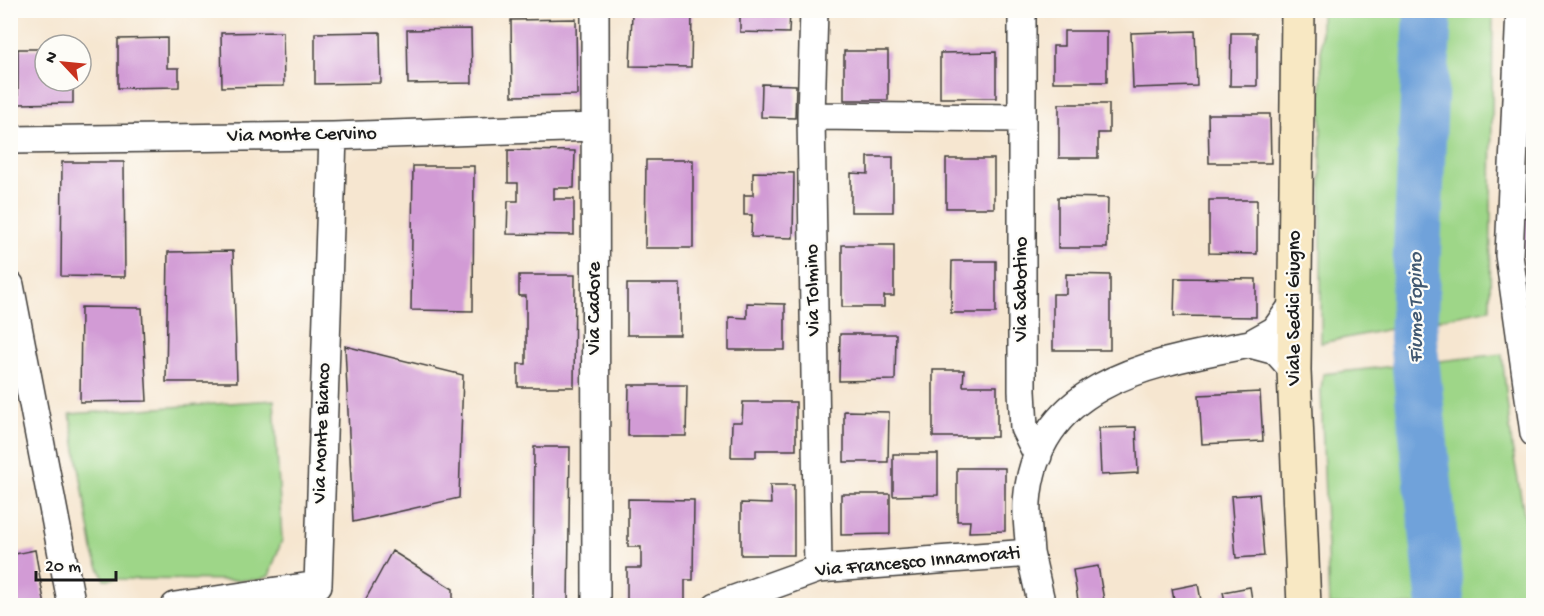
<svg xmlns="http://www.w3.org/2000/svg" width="1544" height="616" font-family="'Gochi Hand',sans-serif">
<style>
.green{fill:#9ed688;stroke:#5d7952;stroke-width:1.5}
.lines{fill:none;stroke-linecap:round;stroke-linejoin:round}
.river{stroke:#6fa2da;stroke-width:48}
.building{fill:#d29bd5}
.street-casing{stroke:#3d3a37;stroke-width:30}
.secondary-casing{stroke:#3d3a37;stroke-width:36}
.street{stroke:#fff;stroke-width:27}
.secondary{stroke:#f8e8c3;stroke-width:33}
.labels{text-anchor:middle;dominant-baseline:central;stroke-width:4.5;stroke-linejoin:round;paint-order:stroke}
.street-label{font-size:20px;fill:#1c1c1c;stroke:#fdfcf7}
.water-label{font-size:21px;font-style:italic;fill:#415871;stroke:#fdfcf7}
</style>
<rect width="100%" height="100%" fill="#fdfcf7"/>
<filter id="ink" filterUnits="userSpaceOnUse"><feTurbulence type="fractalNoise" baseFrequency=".0167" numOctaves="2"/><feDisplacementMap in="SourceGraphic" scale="12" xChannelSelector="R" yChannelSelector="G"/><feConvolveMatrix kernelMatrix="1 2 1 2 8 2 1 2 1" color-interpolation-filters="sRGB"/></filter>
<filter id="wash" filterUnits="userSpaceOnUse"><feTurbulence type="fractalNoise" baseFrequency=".008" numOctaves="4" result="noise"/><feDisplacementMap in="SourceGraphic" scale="24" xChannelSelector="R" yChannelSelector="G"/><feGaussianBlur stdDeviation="1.35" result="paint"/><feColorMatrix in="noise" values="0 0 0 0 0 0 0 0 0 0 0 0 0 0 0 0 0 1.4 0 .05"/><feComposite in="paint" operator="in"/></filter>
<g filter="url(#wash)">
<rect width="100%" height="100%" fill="#f6e6d0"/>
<path class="green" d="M1321,11H1493L1490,309L1321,343Z
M1502,354L1512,447L1533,563V605H1329L1321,390L1323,374Z
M274,400L282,540L269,576L259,580L104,579L94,556L70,414Z"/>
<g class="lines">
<path class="river" d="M1428,10L1413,339L1441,606"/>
</g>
<g id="blocks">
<path class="building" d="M740,10H790L789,33L740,32Z
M632,13L692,14L691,67L630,66Z
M576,19L577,95L512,96L511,20Z
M471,29L472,83L408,84L407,30Z
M1064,31H1107V82H1053V46H1064Z
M1195,31L1197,86L1133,88L1131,33Z
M283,32L284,86L222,87L221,33Z
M380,32L381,83L315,84V33Z
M1231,33H1257V86H1230Z
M167,38V68H179V87L118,88V39Z
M18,49H45V81H73V103L18,104Z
M844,51H888V100H844Z
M996,52V98H940V53Z
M762,84L796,85L795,118L761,117Z
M1059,104H1109V133H1098V158H1059Z
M1208,114H1270L1271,163H1209Z
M508,150L575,151L574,188H554V199H574V235L507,234L508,201H518V183H508Z
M868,157H893V212H851V173L868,174Z
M946,159H994V208H946Z
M646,160H693V248H645Z
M62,162H124L125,277L61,276Z
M413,166H474L473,311L411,310Z
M753,172L794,173L793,238L751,237L752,215H744V195H753Z
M1058,197L1108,198L1107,248H1058Z
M1209,200H1257V254L1209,253Z
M1534,217V332H1529L1520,218Z
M842,245H894V296H884V307H842Z
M233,251L237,382H166L168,252Z
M952,261H996V313H951Z
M1066,274L1110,275V350H1053V294H1066Z
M519,275H575L574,387H518V364H526V296H519Z
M1175,278L1256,279V317L1174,316Z
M627,284H680V335H627Z
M747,303L785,304V350H729V317L747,318Z
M81,307L142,308L147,401L80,402Z
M840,334H896L895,380L839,381Z
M345,346L463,375L459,498L353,522Z
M933,370H964L963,386H997V437H933Z
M629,385H687L686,436H628Z
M1260,392L1263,441L1202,444L1199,395Z
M743,402H796V450H756V457H731L732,422H742Z
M844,411L889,412L888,462H844Z
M1136,427L1138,473L1101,475L1099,428Z
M534,447H570L568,606H533Z
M893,454H938V495L893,496Z
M957,468H1005V531L969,532L970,521H957Z
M770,485H794V555H741V503L771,504Z
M841,494H890V534L841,535Z
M1259,494L1264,556L1236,558L1231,496Z
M628,499L694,500L693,580H685V606H627V568H641V547H628Z
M35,550L45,606H10V555Z
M392,551L453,589V606H362Z
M1098,566L1105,606H1079L1073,570Z
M1198,584L1202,606H1175L1172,589Z
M1250,587L1253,606H1226L1223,592Z"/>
</g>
</g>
<g filter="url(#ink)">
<use href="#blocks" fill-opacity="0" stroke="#3d3a37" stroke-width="1.5"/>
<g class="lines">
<defs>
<path id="street" d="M595,10L596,606
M814,10L811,116L818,569
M1022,10V391L1024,428L1038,456
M1520,10L1509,255L1534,433
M811,116L1022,118
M10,140L333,136L594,127
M10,285L72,606
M1294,371L1276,351L1250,344L1275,330L1295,302
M1030,553L1042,606
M175,606L318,585L333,136
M715,606L818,569L1030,553C1029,536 1026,519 1027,502C1036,380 1153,363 1250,344"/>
<path id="secondary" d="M1298,10L1294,371L1304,606"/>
</defs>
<use href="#street" class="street-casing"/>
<use href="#secondary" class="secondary-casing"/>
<use href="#street" class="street"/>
<use href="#secondary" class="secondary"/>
</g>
</g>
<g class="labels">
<g class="street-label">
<text transform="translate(302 136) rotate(-1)">Via Monte Cervino</text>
<text transform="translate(1022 289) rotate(-90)">Via Sabotino</text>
<text transform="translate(814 290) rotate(-91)">Via Tolmino</text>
<text transform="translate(595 308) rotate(-90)">Via Cadore</text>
<text transform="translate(1295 308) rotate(-90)">Viale Sedici Giugno</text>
<text transform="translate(323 433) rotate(-88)">Via Monte Bianco</text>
<text transform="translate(918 563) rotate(-5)">Via Francesco Innamorati</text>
</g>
<g class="water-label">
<text transform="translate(1417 308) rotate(-90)">Fiume Topino</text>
</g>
</g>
<rect width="1544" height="616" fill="none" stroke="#fdfcf7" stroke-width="36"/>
<g transform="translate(63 63) rotate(296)"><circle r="28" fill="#fdfcf7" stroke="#a3a29f" stroke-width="1.5"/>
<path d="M0-4.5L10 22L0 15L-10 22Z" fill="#c8321e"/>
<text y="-9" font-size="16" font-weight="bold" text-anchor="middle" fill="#1c1c1c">N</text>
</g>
<path d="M36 571v9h80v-9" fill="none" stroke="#1c1c1c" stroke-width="3"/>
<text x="45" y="571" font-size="18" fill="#1c1c1c" stroke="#fdfcf7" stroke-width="4.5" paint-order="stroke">20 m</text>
</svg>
